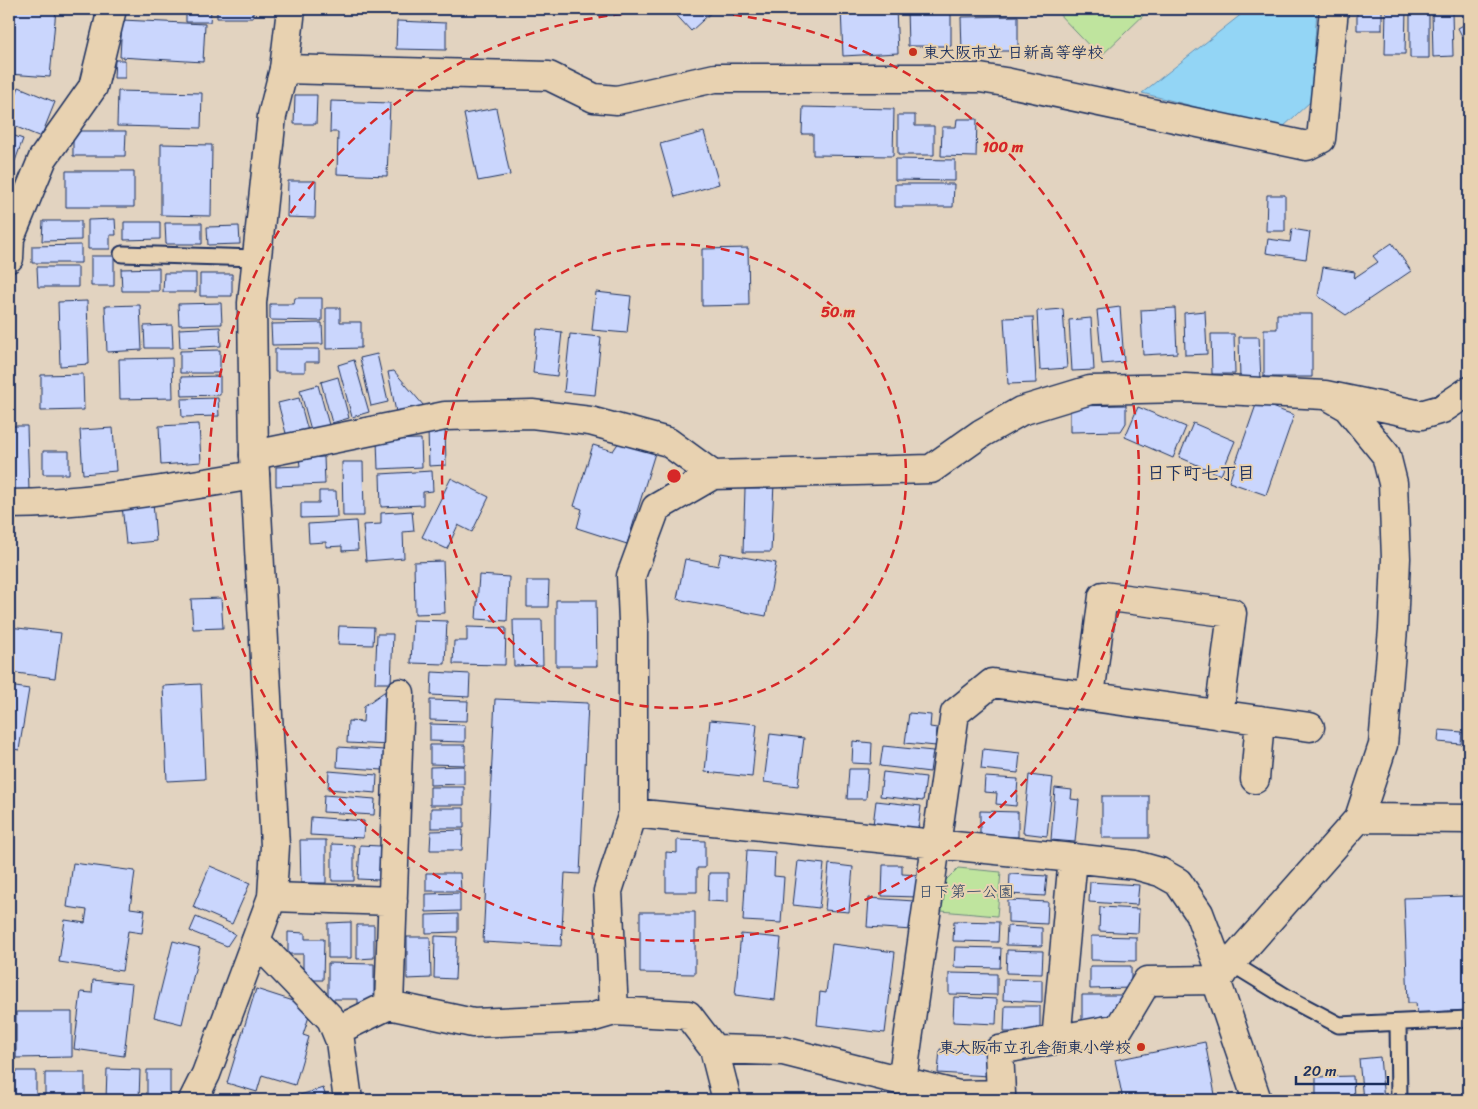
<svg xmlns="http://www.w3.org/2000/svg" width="1478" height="1109" font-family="Sriracha,'Klee One',sans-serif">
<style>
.green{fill:#bfe49e;stroke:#6d8a7e}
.water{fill:#93d5f5;stroke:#6393b9}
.building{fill:#cad6fd;stroke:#1b2f5e}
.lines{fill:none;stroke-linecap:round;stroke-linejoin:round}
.service-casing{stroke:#1b2f5e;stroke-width:19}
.minor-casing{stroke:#1b2f5e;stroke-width:31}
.tertiary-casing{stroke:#1b2f5e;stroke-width:31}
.service{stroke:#e8d2b1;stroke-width:15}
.minor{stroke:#e8d2b1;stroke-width:28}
.tertiary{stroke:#e8d2b1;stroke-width:28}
.ring{fill:none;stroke:#d62828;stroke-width:2.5;stroke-dasharray:9 6}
.poi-dot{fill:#c8321e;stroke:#e8d2b1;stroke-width:2}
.labels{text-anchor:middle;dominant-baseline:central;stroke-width:4;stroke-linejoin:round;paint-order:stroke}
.poi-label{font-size:16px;font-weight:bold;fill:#1b2f5e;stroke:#e8d2b1;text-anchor:start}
.park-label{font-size:16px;fill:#2b4164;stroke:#e8d2b1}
.neighbourhood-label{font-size:18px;font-weight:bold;fill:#1b2f5e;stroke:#e8d2b1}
.centre{fill:#d62828;stroke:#e8d2b1;stroke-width:2.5}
.ring-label{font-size:15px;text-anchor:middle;font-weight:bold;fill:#d62828;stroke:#e8d2b1;stroke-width:4;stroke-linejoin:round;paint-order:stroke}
</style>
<rect width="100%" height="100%" fill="#e2d3c0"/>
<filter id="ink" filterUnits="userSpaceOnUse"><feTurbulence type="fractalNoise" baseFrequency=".02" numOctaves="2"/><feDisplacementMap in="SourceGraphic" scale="10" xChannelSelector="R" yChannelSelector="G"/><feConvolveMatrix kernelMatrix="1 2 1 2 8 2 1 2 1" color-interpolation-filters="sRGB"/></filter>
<g filter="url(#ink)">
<path class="green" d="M1054,9H1150L1100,57Z
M958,868L1001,872L997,916L941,911L943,883Z"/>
<path class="water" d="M1248,9H1317L1311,101L1281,129L1142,93Z"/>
<path class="building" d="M11,9H56L50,77L9,74Z
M217,9H253V18H217Z
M553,9H590V13L553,14Z
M671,9H715L691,31Z
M841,9H896L898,53L843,56Z
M907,9H951V46H908Z
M1357,9H1382V30H1357Z
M1386,9H1406L1405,54H1385Z
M1429,10V58H1410V11Z
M186,11H211L210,22H186Z
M1432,12H1452L1453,56L1433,57Z
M1018,16V51H962L961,17Z
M122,20L205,24L203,62L120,57Z
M397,21L446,23V50L396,49Z
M1469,22V50L1458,28Z
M115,60H125V78H114Z
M19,87L55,102L41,137L9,124V113Z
M118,91L202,93L201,128L117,126Z
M295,95H317L316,124H294Z
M331,101L390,103L387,176L337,174L338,132H330Z
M803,107L894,109L893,156L813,155V134H802Z
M496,108L510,175L478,181L464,114Z
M898,115H915V126H934V155H898Z
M957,119H977L976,157L941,156L942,127H956Z
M73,131H126L125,156H73Z
M704,132L719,184L675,197L660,144Z
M9,134L23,139L15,161L9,159Z
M161,144L212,145L211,216L161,215Z
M895,159L955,160V181L895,180Z
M66,171H134V207H66Z
M288,181H316L315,218L287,217Z
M895,184H954L953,207H895Z
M1267,195H1285V231H1266Z
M115,219L116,235H110V249H88V220Z
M43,221H81V240L42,241Z
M124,222H160V239L124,240Z
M165,223H202V244H166Z
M239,226L240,244L208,245L207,227Z
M1292,229L1310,232L1306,259L1266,253L1268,239L1290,242Z
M1392,243L1411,271L1346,315L1318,296L1323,267L1355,272L1354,278L1378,262L1373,256Z
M81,245V263H32V246Z
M748,248L749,305L702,306V249Z
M91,256H114V286H91Z
M37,267H78V287H38Z
M159,268V291H122L121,269Z
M164,273H196V292H163Z
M200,274H232V296H200Z
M596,292L631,296L627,333L592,330Z
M295,298H322V321L270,320V304H294Z
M87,301L89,364L60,366L58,302Z
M221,303L222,324L179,325L178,304Z
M140,305L142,350L107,352L105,306Z
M1120,307L1124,362L1102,364L1097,310Z
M326,308H340V322H361V348L326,349Z
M1175,308L1177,353L1143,355L1141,310Z
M1063,309L1067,368L1040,370L1037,311Z
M1205,311L1207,354L1185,355L1184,313Z
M1277,314H1312V377H1264V329H1277Z
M1033,317L1036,383L1008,384L1004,318Z
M1091,318L1094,370L1072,371L1069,320Z
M322,323L323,344L272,345L271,324Z
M172,325L173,348H145L144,326Z
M220,327L221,346L180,348L179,329Z
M537,329L562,332L557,376L533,373Z
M570,334L601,337L595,395L564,392Z
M1211,334H1234L1235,374H1212Z
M1239,337H1259L1261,380H1240Z
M275,349H319V362H305V372H275Z
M220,350V373H180V351Z
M377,354L388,402L371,406L360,358Z
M172,358L173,398L120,399L119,359Z
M354,360L369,412L352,417L338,365Z
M394,371L424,406L396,412L388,372Z
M83,374L84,410L41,411V375Z
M220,376V395L182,396L181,377Z
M338,377L349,418L332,423L321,382Z
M318,385L329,425L311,430L300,390Z
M218,398L219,416L182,417L181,399Z
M299,398L308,431L287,437L278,403Z
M1257,402L1294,415L1266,495L1229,482Z
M1126,405V423L1121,431L1070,432V406Z
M1138,407L1186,427L1173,458L1125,437Z
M1193,423L1235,441L1221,475L1179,457Z
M199,424L201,462L161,465L159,426Z
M9,426H27L29,491H9Z
M113,428L116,471L83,474L80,430Z
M445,429L446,465L429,466L428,430Z
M421,439L422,467L378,469L377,440Z
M619,442L655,453L627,544L577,528L582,509L574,506L593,445L613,451Z
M43,451H69V474H43Z
M324,457L325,484L276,486V467L300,466L299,458Z
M342,462H363L364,516H343Z
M432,471L433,491L423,492V505L381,507L380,474Z
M451,478L489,497L472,532L458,525L447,549L422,537Z
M761,481L774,482L771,552H743L745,489H760Z
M319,491H336L337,517L301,518V503H319Z
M153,502L156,541L126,544L122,505Z
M412,511L414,531L403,532L404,558L366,561L363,525L381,524V513Z
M356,521L358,550L342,551V546L326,547V542L309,543L308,524Z
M721,553L776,563L766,616L677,599L685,559L718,566Z
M443,561L445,613L415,614L414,562Z
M479,575L509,577L507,621L476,619Z
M527,581H549L548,607H527Z
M221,598L223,628L193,629L191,599Z
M556,600H596L597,666H556Z
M413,620L447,621L445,664L411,663Z
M513,620H542L543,665L514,666Z
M339,626L374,627L373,645L338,644Z
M9,627L61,633L55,678L9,672Z
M467,627L506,628L505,665L453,664L454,641H467Z
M377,634H393L391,683H375Z
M432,672L470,674L469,697L431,695Z
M201,684L205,779L167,781L163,686Z
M9,686L29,689L19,750L9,748Z
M384,692H393L390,745L347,743L348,721L363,722L364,706Z
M495,699L588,703L580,874L565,873L561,946L483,942Z
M430,700L468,701L467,721L430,720Z
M909,713L931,715L930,727L937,728L936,746L905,743Z
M710,720L757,724L752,777L705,772Z
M430,724L465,725V742L430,741Z
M1439,730L1462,732L1461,744L1438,742Z
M770,734L804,738L798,786L764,782Z
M853,741L872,743L871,764L852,763Z
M430,745H465V765L430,764Z
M883,746L933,751L930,772L880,766Z
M338,747L384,750L383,770L337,767Z
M983,749L1020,753L1018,773L981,769Z
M464,766V784L430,785V767Z
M849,769H868L866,799H847Z
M329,771L377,775L376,793L328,789Z
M883,772L926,777L923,801L880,796Z
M1029,775L1053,778L1047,836L1023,833Z
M985,777L1018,779L1016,806L996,804L997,793L984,792Z
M430,787H464V805H430Z
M1055,788L1072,790L1071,799L1079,800L1075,842L1051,840Z
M324,795L375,799L374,815L323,812Z
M1102,796H1149V838H1102Z
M876,801L921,806L918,830L873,825Z
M431,808H464V828H431Z
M980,811L1018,812V837L980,836Z
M311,817L364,821L363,838L310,835Z
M463,830L462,850H430L431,831Z
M300,840H326V883H301Z
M677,840L705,841V868H697V892H666V852L677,853Z
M332,844L354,845V881H332Z
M360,845L380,846L379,880L358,879Z
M747,850L775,852L774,876L784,877L781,923L743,921Z
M798,861L824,864L819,908L793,905Z
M73,863L135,871L130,908L145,910L142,933L128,931L122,971L59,962L65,920L85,923L87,910L67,907Z
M829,864L853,867L849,912L825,910Z
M883,865H902V874L919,875V897L882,896Z
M210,866L250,883L232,924L193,907Z
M426,873H460L461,891H426Z
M709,873H728V902L708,901Z
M1010,874L1047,876L1045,896L1009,894Z
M1090,882L1139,885L1137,905L1089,902Z
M460,893V911L426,912V894Z
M1466,896L1467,924H1469V1010L1417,1013L1416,1003H1408L1404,898Z
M869,898L914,901L912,930L867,927Z
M1008,900L1048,902L1047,924L1008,922Z
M1100,907L1139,909L1138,933L1099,931Z
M640,912H695V974L640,973Z
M458,914V932L426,933V915Z
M196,917L235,934L227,946L190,931Z
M954,921L999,922L998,942L953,941Z
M351,922V958H328V923Z
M357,925H374V958L357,959Z
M1007,926L1042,928V946L1006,945Z
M288,932L305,933V939H324L323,980H303V954H288Z
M741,934L781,938L775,1000L735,995Z
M435,936L457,937L455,979L434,978Z
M1091,936L1136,937V961L1091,960Z
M407,937H430L431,978L407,979Z
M173,941L200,948L182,1024L154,1017Z
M832,944L895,952L885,1033L817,1025L820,992L826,993Z
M955,947L1001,948L1000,968L954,967Z
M1007,950L1043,951L1042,974L1006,973Z
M328,963L374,964V1007H358V999H328Z
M1090,966H1131V988L1090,989Z
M949,973L997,974V995L949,994Z
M1004,979L1042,980V1002L1003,1000Z
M93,980L132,984L124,1056L74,1049L81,992L92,993Z
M256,989L312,1007L303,1035L309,1037L295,1085L262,1075L257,1092L227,1083Z
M1082,995H1128L1116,1020H1082Z
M954,997L997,999L996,1024L953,1022Z
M1005,1006H1040V1032H1004Z
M16,1012H72V1057L16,1058Z
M1467,1027H1469V1075Z
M1205,1042L1216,1100H1123L1115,1060Z
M940,1049L990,1052L989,1076L938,1073Z
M1380,1057L1384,1100H1363L1359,1059Z
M107,1069L140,1070L139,1100H106Z
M147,1070H170V1100H147Z
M9,1071H36V1100H9Z
M45,1073H85V1100H45Z
M1353,1076L1354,1100H1316V1077Z
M323,1088L327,1100H302L300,1095Z"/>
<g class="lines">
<defs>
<path id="service" d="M122,254L257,258
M1231,963L1288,998L1339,1025L1469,1019
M1398,1023L1399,1100"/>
<path id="minor" d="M284,69L549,76L594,98L617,100L715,78H980L1005,82L1307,146L1321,139L1334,9
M9,258L10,238L43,158L93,87L112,9
M254,455L445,416L532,414L590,421L668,442L713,475L931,469L982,433L1021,411L1090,390L1185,388L1325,395L1421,415L1442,409L1469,391
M713,475L656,508L631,576L633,621V813L608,891L614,1011L688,1015L714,1049L783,1051L902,1081L955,713L992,683L1310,727
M9,504C91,504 173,488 255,475
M400,693L389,1005L473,1023L590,1018L614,1011
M1090,696L1103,596L1232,613L1219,715
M1255,779L1260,720
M633,813L1073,858L1056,1040
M1359,818L1469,819
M1073,858L1135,865L1160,872L1178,882L1199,913L1222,974
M272,897L393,901
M256,941L331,1019L340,1041L348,1100
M1216,980L1359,818L1383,745L1393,629L1396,558L1393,483L1386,455L1346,406L1332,398
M336,1031L389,1005
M714,1049L727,1100
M902,1081L959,1095L1001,1094L999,1050L1119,1028L1147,981L1216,980L1257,1100"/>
<path id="tertiary" d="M193,1100L206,1074L272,897L275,846L254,455L252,303L272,116L284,69L291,9"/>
</defs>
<use href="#service" class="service-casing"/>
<use href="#minor" class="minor-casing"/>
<use href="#tertiary" class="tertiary-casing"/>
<use href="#service" class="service"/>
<use href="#minor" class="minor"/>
<use href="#tertiary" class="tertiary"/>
</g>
</g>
<g class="ring">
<circle cx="674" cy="476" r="232"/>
<circle cx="674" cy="476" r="465"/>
</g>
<g class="poi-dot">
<circle cx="913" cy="52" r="5"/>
<circle cx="1141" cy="1047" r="5"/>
</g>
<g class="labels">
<g class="poi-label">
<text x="923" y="52">東大阪市立 日新高等学校</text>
<text x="1131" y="1047" text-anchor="end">東大阪市立孔舎衙東小学校</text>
</g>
<g class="park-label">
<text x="966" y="891">日下第一公園</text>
</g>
<g class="neighbourhood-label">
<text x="1201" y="473">日下町七丁目</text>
</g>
</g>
<circle cx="674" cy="476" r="8" class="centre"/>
<g class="ring-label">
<text x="1003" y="152">100 m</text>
<text x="838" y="317">50 m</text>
</g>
<rect width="1478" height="1109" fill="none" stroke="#e8d2b1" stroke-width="30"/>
<rect x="15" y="15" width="1448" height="1079" fill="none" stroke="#1b2f5e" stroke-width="2" filter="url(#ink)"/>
<path d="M1296 1076v8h92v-8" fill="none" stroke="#1b2f5e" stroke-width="2.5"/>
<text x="1303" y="1076" font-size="15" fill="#1b2f5e" stroke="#e8d2b1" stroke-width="4" paint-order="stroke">20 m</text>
</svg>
